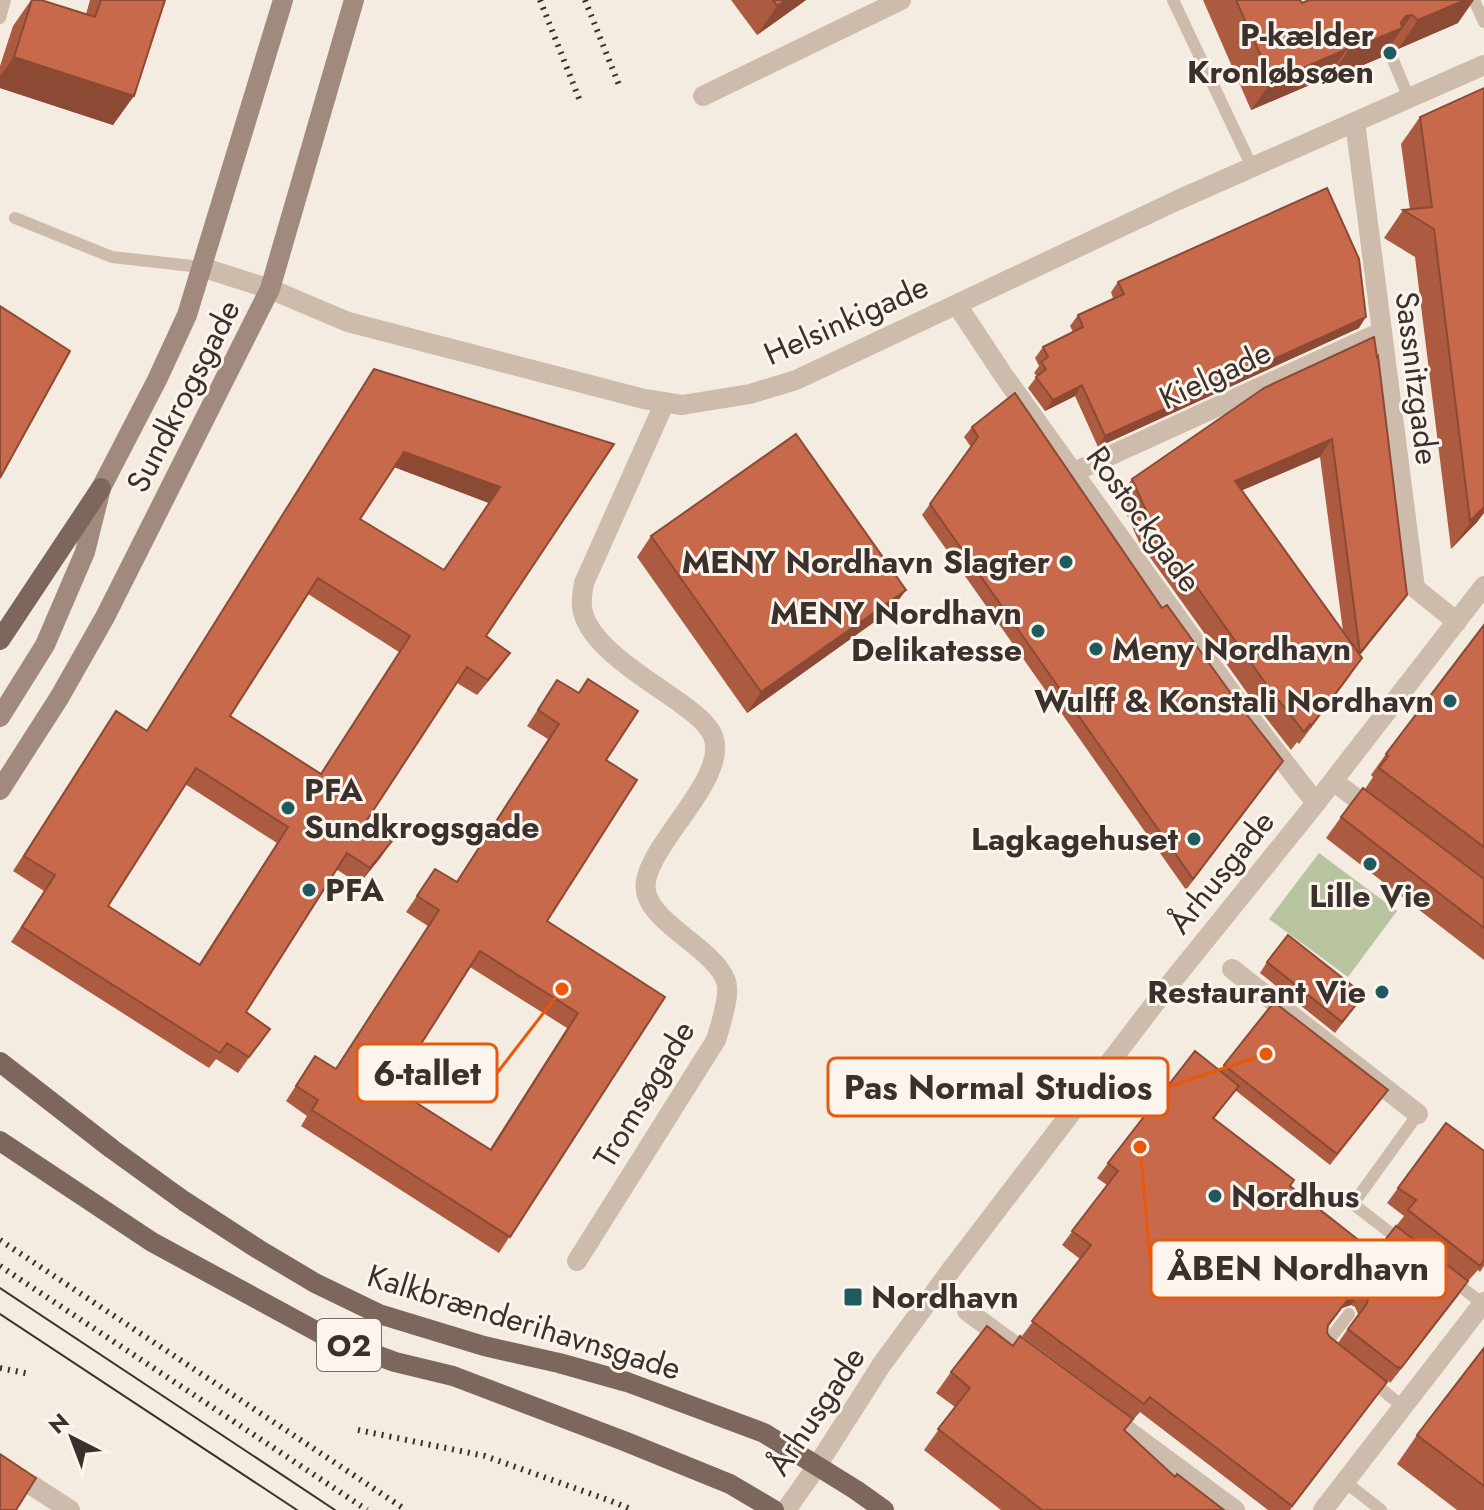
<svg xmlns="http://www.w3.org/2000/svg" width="1484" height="1510" font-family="Jost,sans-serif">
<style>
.green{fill:#b8c4a0}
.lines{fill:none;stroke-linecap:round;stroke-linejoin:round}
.lane{stroke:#cdbbac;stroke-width:12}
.street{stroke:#cdbbac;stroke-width:20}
.secondary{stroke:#a18a7d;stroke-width:20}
.primary{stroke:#7d675c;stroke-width:20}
.tram{stroke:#3b302b;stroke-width:2}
.rail{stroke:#3b302b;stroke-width:6;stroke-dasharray:2 6;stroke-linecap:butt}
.wall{fill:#ac5a40;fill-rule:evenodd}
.shaded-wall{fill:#8c4a34}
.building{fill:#c8694b;stroke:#8c4a34;stroke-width:2;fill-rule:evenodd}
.poi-dot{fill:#1f5a5e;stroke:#fbf5ee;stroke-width:3}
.labels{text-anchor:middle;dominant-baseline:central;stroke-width:6;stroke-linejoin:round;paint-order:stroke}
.shield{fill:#fbf5ee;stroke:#756b66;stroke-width:2}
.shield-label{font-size:30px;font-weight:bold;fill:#3b302b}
.poi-label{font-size:32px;font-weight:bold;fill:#3b302b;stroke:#fbf5ee;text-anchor:end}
.street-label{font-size:32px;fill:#3b302b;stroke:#fbf5ee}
.leader{fill:none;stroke:#e8590c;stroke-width:3}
.callout-dot{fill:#e8590c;stroke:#fbf5ee;stroke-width:3}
.callout{fill:#fbf5ee;stroke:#e8590c;stroke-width:3}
.callout-label{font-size:34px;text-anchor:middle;font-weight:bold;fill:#3b302b}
</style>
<rect width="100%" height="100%" fill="#f4ebe1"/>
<path class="green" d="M1319,853L1397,911L1348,977L1269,919Z"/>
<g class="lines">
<path class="lane" d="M1173,0L1252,167
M1474,0L1484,22
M0,18L5,0
M1390,53L1409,98
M15,218L112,257L201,267
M1401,1241L1353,1204L1418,1114
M1451,1279L1483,1304
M1330,1349L1325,1345L1349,1314
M1370,1380L1402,1406
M1344,1481L1381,1510"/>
<path class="street" d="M703,96L901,0
M1355,122L1415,588L1457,622
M201,267L270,289L348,322L644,399L682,405L750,394L796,380L1178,200L1484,65
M957,305L1004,376L1243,709L1316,803
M1074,472L1381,332
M1333,781L1376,813
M1232,969L1418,1114
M577,1261L716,1040C720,1026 731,995 726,981C713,945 639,920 646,881C653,839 729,777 713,736C706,721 692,712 679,702C650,681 586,645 582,607C581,599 583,590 584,583L665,402
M967,1311L1035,1361
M1105,1414L1235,1510
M0,1471L33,1486L70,1510
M786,1510L817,1466L882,1364L951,1270L1165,990L1316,803L1484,586
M1323,1510L1484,1302"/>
<path class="secondary" d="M0,717L45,645L85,552L101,488L157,380L187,315L283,0
M0,790L59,698L105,617L270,289L354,0"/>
<path class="primary" d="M0,640L101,488
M0,1062L112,1149L184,1201L258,1249L315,1283L379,1314L484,1346L559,1363L627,1382L764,1433L856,1490L884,1510
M0,1141L152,1242L327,1337L395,1362L453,1376L624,1441L730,1484L774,1510"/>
<path class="tram" d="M0,1288L335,1510
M0,1314L297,1510"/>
<path class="rail" d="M540,0L580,101
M585,0L619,85
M0,1240L406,1510
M0,1266L367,1510
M0,1368L30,1374
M358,1430L485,1456L611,1501L633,1510"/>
</g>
<path class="wall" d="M31,0H41L86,14L90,0H165L113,125L0,88V66L13,26Z
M731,0H806L757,35Z
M1203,0H1300L1302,3L1309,0L1458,23L1398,49L1392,44H1390L1382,57L1328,80L1326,78L1251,110Z
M1420,117L1478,521L1451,549L1415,257L1384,238L1403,210H1410L1401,144Z
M1118,282L1359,328L1098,447L1075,396L1045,411L1028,388L1037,376L1034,373L1039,366L1035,358L1043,347L1073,332L1070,326L1078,315L1113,298L1111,292Z
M1374,337L1394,612L1360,655L1350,676L1299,744L1297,742L1291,750L1253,701L1139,542L1119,497L1132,479ZM1320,457L1343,631L1242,490Z
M374,369L614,444L486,636L499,668L477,695L457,683L365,823L381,857L359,884L336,869L246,1012L259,1044L238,1073L216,1059L209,1068L11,942L44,891L13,871L116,711L147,731ZM394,467L489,503L444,570L360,519ZM308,594L399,652L321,774L230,716ZM185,784L277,843L199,964L108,906Z
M972,427L1162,608L1275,772L1186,890L922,515L971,447L964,437Z
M651,536L906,590L891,610L747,713L637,557Z
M1484,625V879L1365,789L1373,777L1371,775L1386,754Z
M557,680L606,760L547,921L665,997L499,1253L301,1126L307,1116L286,1101L315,1056L335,1069L428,926L406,912L435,869L456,882L548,739L527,726ZM470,967L567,1028L490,1149L393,1088Z
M1341,817L1484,879V960L1326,838Z
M1267,962L1364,995L1335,1033L1260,973Z
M1224,1065L1388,1090L1330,1165L1235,1090L1214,1119L1290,1187L1375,1253L1404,1216L1387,1203L1398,1188L1484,1151V1266L1480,1272L1478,1270L1468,1281L1390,1383L1389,1381L1387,1382L1290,1510H1268L1140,1412L1134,1419L1022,1336L1080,1259L1062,1245L1107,1185L1097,1178L1108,1163L1220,1071ZM1351,1305L1355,1307L1358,1314L1338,1343L1330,1337L1327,1333L1328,1327L1342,1308Z
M1484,1348V1510H1457L1397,1464L1417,1435Z
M951,1372L1125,1430L1175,1477L1224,1510H1001L924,1450L955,1407L936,1393Z"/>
<path class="shaded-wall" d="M786,0H806L757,35L777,6Z
M1465,0H1474L1458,23L1398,49L1418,20Z
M1412,15L1382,57L1328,80L1348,51L1406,16Z
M1347,49L1326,78L1251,110L1272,81Z
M14,57L134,96L113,125L0,88V76Z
M1366,317L1359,328L1098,447L1105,436Z
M1082,385L1075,396L1045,411L1053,400Z
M1332,439L1320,457L1222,499L1235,481Z
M404,452L500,487L489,503L394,467Z
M1484,504V513L1478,521L1451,549Z
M906,590L891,610L747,713L761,692Z
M1407,595L1394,612L1348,670L1360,653Z
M510,653L499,668L477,695L488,680Z
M392,841L381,857L359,884L370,868Z
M1468,1281L1458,1296L1390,1383L1401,1368Z
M1361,1290L1351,1305L1342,1308L1318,1340L1352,1294Z"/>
<path class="building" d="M32,0H41L95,17L101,0H165L134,96L14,57Z
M773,0H786L777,6Z
M1236,0H1300L1302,3L1309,0H1465L1418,20L1412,15L1406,16L1401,22L1402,28L1348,51L1347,49L1272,81Z
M1484,88V507L1470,521L1434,229L1403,210L1432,207L1420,117Z
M1327,188L1359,259L1366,317L1105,436L1082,385L1053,400L1036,377L1046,369L1041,362L1048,357L1043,347L1083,327L1078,315L1124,294L1118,282Z
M0,306L70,351L0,478Z
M1374,337L1377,357L1378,356L1407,595L1360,653L1332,439L1235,481L1362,658L1311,726L1310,724L1304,732L1266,684L1152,524L1132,479L1264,388Z
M374,369L614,444L486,636L510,653L488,680L467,667L365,823L392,841L370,868L347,853L246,1012L270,1029L249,1057L227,1043L220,1053L22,927L55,875L24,856L116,711L147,731ZM404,452L500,487L444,570L360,519ZM318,578L410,636L321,774L230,716ZM196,768L288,827L200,965L108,906Z
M1015,393L1162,608L1167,605L1240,706L1283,761L1193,879L930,504L978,437L972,427Z
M796,434L906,590L761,692L651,536Z
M1484,625V847L1379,768L1388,756L1386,754Z
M588,679L638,711L606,760L637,780L547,921L665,997L510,1237L312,1110L318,1100L296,1086L315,1056L336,1069L439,910L417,896L435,869L457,882L559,724L538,710L557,680L579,693ZM480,951L578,1013L491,1150L393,1088Z
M1363,788L1484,879V928L1341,817Z
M1288,935L1364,995L1342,1022L1267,962Z
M1274,1002L1388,1090L1337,1154L1224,1065Z
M1195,1051L1239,1086L1213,1118L1294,1180L1290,1186L1375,1253L1396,1226L1468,1281L1401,1368L1399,1367L1398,1368L1348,1329L1366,1305L1368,1300L1365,1293L1361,1290L1352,1294L1328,1325L1327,1333L1330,1337L1387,1382L1292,1506L1150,1397L1144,1404L1032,1321L1091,1245L1072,1231L1118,1171L1108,1163Z
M1446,1123L1484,1151V1260L1480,1266L1408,1210L1416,1200L1398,1188Z
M987,1326L1013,1346L1020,1336L1133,1419L1124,1430L1175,1477L1177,1474L1224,1510H1042L938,1429L970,1388L951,1372Z
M1484,1348V1486L1417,1435Z
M0,1454L36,1478L16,1510H0Z"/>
<g class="poi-dot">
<circle cx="1390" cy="53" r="8"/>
<circle cx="1066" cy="562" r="8"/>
<circle cx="1038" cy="631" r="8"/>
<circle cx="1096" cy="649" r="8"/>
<circle cx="1450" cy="701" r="8"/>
<circle cx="288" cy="808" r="8"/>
<circle cx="1194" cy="839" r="8"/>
<circle cx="1370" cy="864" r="8"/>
<circle cx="309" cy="890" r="8"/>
<circle cx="1382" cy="992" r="8"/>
<circle cx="1215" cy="1196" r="8"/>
<rect x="843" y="1287" width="20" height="20" rx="4"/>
</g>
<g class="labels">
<rect class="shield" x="317" y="1319" width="64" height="52" rx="6"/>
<g class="shield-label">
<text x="349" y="1345">O2</text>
</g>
<g class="poi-label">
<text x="1374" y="35">P-kælder<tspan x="1374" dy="37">Kronløbsøen</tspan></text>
<text x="1050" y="562">MENY Nordhavn Slagter</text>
<text x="1022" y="613">MENY Nordhavn<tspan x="1022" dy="37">Delikatesse</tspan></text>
<text x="1112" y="649" text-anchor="start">Meny Nordhavn</text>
<text x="1434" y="701">Wulff &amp; Konstali Nordhavn</text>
<text x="304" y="790" text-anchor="start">PFA<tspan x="304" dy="37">Sundkrogsgade</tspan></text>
<text x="1178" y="839">Lagkagehuset</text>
<text x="325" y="890" text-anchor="start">PFA</text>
<text x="1370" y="896" text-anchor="middle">Lille Vie</text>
<text x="1366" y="992">Restaurant Vie</text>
<text x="1231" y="1196" text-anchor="start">Nordhus</text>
<text x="871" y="1297" text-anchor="start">Nordhavn</text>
</g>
<g class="street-label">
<text transform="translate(846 320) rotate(-24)">Helsinkigade</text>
<text transform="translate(1215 375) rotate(-25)">Kielgade</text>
<text transform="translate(1417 378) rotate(83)">Sassnitzgade</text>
<text transform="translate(183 396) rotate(-63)">Sundkrogsgade</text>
<text transform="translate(1144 519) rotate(54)">Rostockgade</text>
<text transform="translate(1221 872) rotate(-51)">Århusgade</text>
<text transform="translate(644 1094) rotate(-59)">Tromsøgade</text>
<text transform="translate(524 1322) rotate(17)">Kalkbrænderihavnsgade</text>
<text transform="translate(816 1411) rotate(-56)">Århusgade</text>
</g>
</g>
<path class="leader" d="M562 989L497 1073M1266 1054L1168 1087M1140 1147L1151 1269"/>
<g class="callout-dot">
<circle cx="562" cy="989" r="8"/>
<circle cx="1266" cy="1054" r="8"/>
<circle cx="1140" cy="1147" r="8"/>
</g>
<g class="callout">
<rect x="357" y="1044" width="140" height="58" rx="8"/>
<rect x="828" y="1058" width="340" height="58" rx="8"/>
<rect x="1151" y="1240" width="295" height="58" rx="8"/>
</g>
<g class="callout-label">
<text x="427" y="1085">6-tallet</text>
<text x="998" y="1099">Pas Normal Studios</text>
<text x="1298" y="1280">ÅBEN Nordhavn</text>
</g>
<g transform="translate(72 1438) rotate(318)" stroke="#fbf5ee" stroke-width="6" paint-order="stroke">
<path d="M0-6L14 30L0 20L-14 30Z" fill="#3b302b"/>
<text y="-12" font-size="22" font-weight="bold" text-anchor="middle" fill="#3b302b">N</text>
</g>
</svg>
